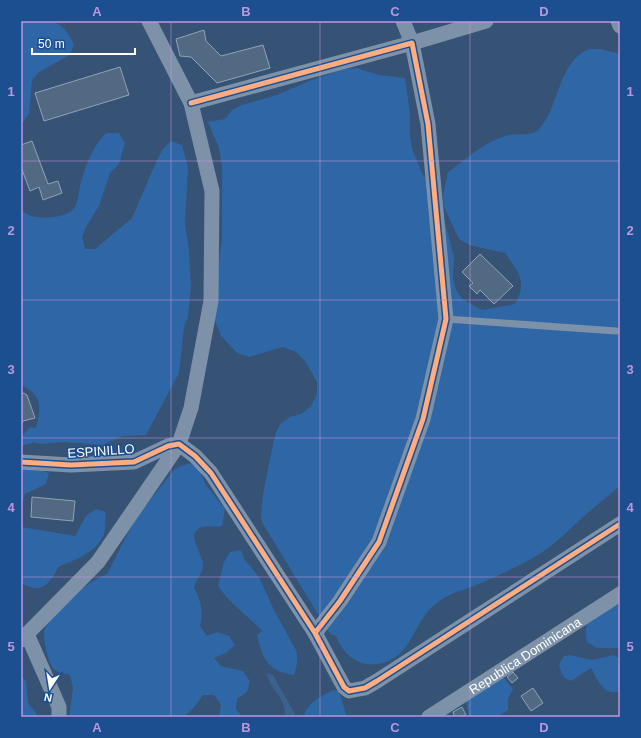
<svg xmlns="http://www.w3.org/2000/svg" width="641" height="738" font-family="Arial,sans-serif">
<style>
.green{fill:#2f66a5}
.water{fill:#3b618d}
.building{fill:#526984;stroke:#92a2b6}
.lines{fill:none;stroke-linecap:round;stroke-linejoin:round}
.lane{stroke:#7d92a8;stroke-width:7}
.street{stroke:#7d92a8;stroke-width:15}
.cycleway-casing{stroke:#1b4f8f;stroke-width:8}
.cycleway{stroke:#ffac80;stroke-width:5}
.grid{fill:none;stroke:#bd96df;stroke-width:1;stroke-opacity:0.55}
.labels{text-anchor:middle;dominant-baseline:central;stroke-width:3;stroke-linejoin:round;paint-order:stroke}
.street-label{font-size:13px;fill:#fff;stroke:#1b4f8f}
.neatline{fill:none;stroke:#bd96df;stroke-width:1.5}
.grid-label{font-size:13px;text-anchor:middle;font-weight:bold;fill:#bd96df}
</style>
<rect width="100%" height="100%" fill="#365274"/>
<path class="green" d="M21,21C49,21 62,16 74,45L70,55L39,72L32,80L29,114L21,125Z
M589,49H601L620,54V486C610,495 599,503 590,511C570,528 554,547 531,559C514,569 494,577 476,585C461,591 446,594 433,606C414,623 412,653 386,662C362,670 344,657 336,636L330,634L327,629L263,524L261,518L263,493L275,435L280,424L290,417L301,414L311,406L317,394V382L305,361L296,352L283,347L249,357L237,353L221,336L212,313L222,238V166L219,148L208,122L225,119L232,110L242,105L277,95L309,81L344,69L357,68L379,75L405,78L410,113V137L412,148L421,171L440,204L454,257L453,279L456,290L462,299L482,310L515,304C528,281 518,272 505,253L469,245L459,239L444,207L443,195L448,172C466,159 483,143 505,136C516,132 532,138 540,128C560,104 558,62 589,49Z
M106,133H119L125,143L119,164L110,173L99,206L86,227L82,237L85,249H95L132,218L157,160L163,149L171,141L182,145L188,167L185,225L189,250L191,287L188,316L184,327L179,373L146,435L123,436L102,445L65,442L41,444L32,442L33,443L21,446V437L30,427L36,428C41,406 43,396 21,385V210C23,211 26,214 29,215C39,220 69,218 75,207C78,201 79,192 80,186C85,167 92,147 106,133Z
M190,463L199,469L206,485L225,509L222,526C215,528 207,525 200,528C185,535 204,555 203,565C203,574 195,580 194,588C201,601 204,612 200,626L207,636L217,632L229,636L235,645L226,653L214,658L221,666L243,671L250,681L247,692L237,699L236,709L242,717H219L221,705L214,695H203L196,705L184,717H69L73,688L70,675C65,674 59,673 55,670C48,665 42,636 45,628C60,606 81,585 107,574L135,519L174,470L179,467Z
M29,466L49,473L46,484L25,494L21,507V470Z
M96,509L106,512C105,519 106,528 104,534C97,552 74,561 58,567C54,577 46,590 33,588C28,587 25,584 21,584V524L22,527L75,536L86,516Z
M241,550L245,560L259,577L274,610L297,652V664L294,675C267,671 263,659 257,635L262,631C248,616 229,603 218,586L224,562L230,552Z
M616,605L620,606V650L617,648H597L587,642C582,616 595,614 616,605Z
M570,655L592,660L614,655L620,659V691C603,697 597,678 591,668L571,681C562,678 561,673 559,664L564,656Z
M21,675L26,681L28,703L39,717H21Z
M498,676L504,678L513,689L508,699V710L497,717H469L466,701Z
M333,690L339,691L347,717H304C307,702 321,697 333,690Z"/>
<path class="water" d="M267,673L273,675C280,690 290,702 296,717H285C286,695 270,692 267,673Z"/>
<path class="building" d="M204,30L206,41L221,56L263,45L270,68L217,83L191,57L180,56L176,39Z
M120,67L129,95L44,121L35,93Z
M32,141L48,184L58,181L62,193L43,200L39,187L30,191L21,167V145Z
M480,254L513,286L494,304L480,290L477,294L469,286L473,283L462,272Z
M21,392L27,395L35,418L23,421L21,425Z
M32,497L75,501L73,521L31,517Z
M513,672L518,678L512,683L507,677Z
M533,688L543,703L531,711L521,696Z
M462,707L466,715L455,717L453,712Z"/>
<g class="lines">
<path class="lane" d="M446,319L616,331"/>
<g class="street">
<path d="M403,21L412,43L486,21"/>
<path d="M618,21L620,26"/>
<path d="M191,103L412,43L428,124L446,319L423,419L379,542L340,601L315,633"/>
<path d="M21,462L71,465L134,462L168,446L179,444L195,456L211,473L315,633L344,687L349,691L365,688L377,681L620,524"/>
<path d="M27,634L59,707V717"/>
<path d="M21,640L98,562L179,444L191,408L211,301L212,191L191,103L149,21"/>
<path id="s1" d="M429,717L620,594"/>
</g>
<defs>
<path id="cycleway" d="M191,103L412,43L428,124L446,319L423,419L379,542L340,601L315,633
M21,462L71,465L134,462L168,446L179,444L195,456L211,473L315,633L344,687L349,691L365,688L377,681L620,524"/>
</defs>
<use href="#cycleway" class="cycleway-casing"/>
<use href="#cycleway" class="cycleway"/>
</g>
<path class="grid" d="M171,21V717M320,21V717M470,21V717M21,161H620M21,300H620M21,438H620M21,577H620"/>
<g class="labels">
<g class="street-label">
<text transform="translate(101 451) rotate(-4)">ESPINILLO</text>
<text stroke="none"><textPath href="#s1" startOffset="114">Republica Dominicana</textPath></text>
</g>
</g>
<rect width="641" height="738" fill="none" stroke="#1b4f8f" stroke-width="44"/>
<g transform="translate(50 688) rotate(192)" stroke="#1b4f8f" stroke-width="3" paint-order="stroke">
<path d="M0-3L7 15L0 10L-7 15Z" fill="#ffffff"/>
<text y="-6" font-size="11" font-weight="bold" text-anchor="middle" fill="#ffffff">N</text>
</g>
<path d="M32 48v6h103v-6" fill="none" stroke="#ffffff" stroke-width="2"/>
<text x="38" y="48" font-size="12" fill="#ffffff" stroke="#1b4f8f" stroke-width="3" paint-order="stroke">50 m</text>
<rect x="22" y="22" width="597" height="694" class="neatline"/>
<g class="grid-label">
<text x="97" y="16">A</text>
<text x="246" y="16">B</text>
<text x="395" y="16">C</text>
<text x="544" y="16">D</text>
<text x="11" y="96">1</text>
<text x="630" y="96">1</text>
<text x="11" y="235">2</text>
<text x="630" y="235">2</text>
<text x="11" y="374">3</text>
<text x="630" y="374">3</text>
<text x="11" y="512">4</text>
<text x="630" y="512">4</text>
<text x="11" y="651">5</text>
<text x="630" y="651">5</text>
<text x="97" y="732">A</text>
<text x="246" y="732">B</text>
<text x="395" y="732">C</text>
<text x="544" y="732">D</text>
</g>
</svg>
